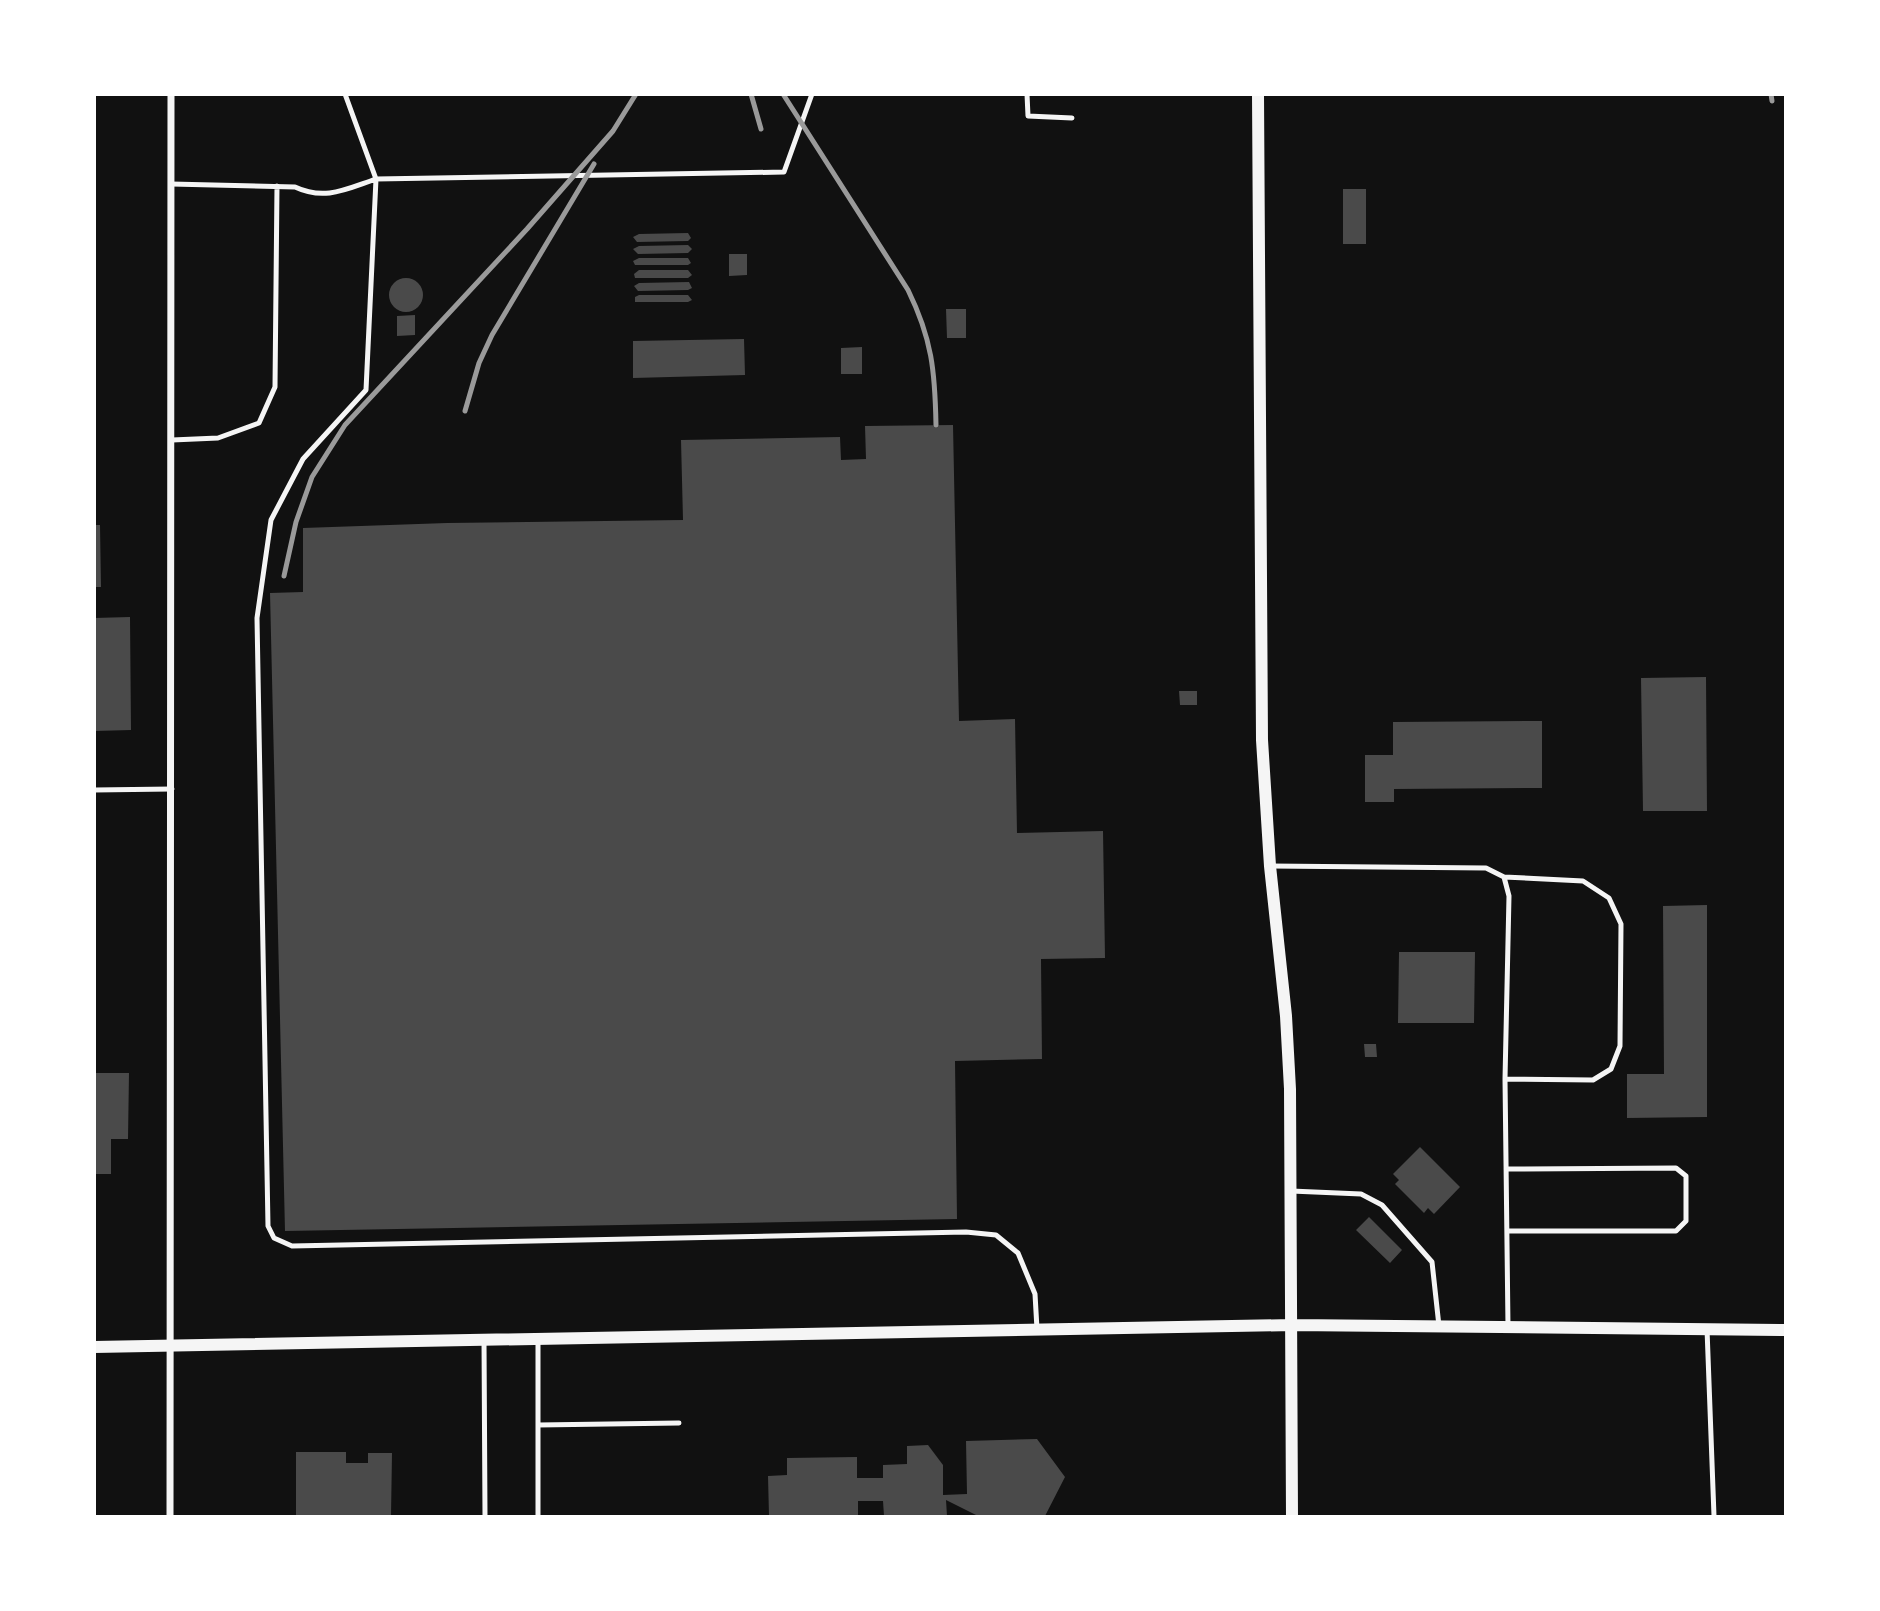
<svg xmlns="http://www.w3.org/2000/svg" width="1880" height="1611" font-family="'Sofia Sans Condensed',sans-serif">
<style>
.building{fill:#4a4a4a}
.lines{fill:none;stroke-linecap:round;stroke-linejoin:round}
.service{stroke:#f5f5f5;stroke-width:5}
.minor{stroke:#f5f5f5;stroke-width:7}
.tertiary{stroke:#f5f5f5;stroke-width:12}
.rail{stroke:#9a9a9a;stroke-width:5}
</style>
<rect width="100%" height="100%" fill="#111"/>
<path class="building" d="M1343,189H1366V244H1343Z
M688,233L691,238L688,241L637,242L633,237L639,234Z
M688,245L692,249L688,253L638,254L633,249L639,246Z
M729,254H747V275L729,276Z
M639,258H688L691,263L688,265H635L633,261Z
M639,270H688L692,275L688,278H635L634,274Z
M389 295a17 17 0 1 1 34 0a17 17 0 1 1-34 0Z
M689,282L692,288L688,290L638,291L634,286L639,283Z
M639,295H688L692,300L688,302H635V297Z
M946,309H966V338H947Z
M415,315V335L397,336V316Z
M744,339L745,375L633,378V341Z
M862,347V374H841V348Z
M953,425L959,721L1015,719L1017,833L1103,831L1105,958L1041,959L1042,1059L955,1061L957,1219L285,1231L270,593L303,592V528L447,523L683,520L681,440L840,437L841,460L866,459L865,426Z
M94,525H100L101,587H94Z
M130,617L131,730L94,731V618Z
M1706,677L1707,811H1643L1641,678Z
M1179,691H1197V705H1180Z
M1542,721V788L1394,789V802H1365V755H1393V722Z
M1707,905V1117L1627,1118V1074H1664L1663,906Z
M1399,952H1475L1474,1023H1398Z
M1364,1044H1376L1377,1057H1365Z
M94,1073H129L128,1139H111V1174H94Z
M1420,1147L1460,1187L1434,1214L1428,1208L1424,1213L1395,1184L1399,1180L1393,1174Z
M1369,1217L1402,1250L1390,1263L1356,1230Z
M1037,1439L1065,1477L1045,1516H978L946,1500L947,1516H884L883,1501H858V1516H769L768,1476L787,1475V1458L857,1457V1478H883V1465L907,1464V1446L928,1445L943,1465V1495L967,1494L966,1441Z
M296,1452H346V1463H368V1453H392L391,1516H296Z"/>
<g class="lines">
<path class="service" d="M345,94L376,179L366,390L303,459L271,520L257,618L268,1226L274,1238L292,1246L966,1232L996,1235L1018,1253L1035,1294L1037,1329
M1027,94L1028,116L1072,118
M171,184L295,187C325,201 346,189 376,179L784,172L812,94
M172,440L218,438L259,423L275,387L277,186
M94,790L172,789
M1270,866L1486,868L1504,877L1509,896L1505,1079L1508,1326
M1504,877L1583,881L1609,898L1621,924L1620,1046L1611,1069L1593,1080L1505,1079
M1506,1169L1676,1168L1686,1176V1221L1676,1231H1507
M1291,1191L1361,1194L1382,1205L1432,1262L1439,1326
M1707,1329L1714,1516
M538,1339V1516
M484,1340L485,1516
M538,1425L679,1423"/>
<path class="minor" d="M170,1516L171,94"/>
<path class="tertiary" d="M1258,94L1262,740L1270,866L1286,1016L1290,1089L1292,1516
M94,1347L1292,1325L1786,1330"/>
<path class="rail" d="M751,94L761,129
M783,94L908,290C932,339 935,371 936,425
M1771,94L1772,101
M465,411L479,363L492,335L594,164
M284,576L296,522L312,477L345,425L527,229L613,131L636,94"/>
</g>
<rect width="1880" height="1611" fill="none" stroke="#ffffff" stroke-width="192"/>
</svg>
